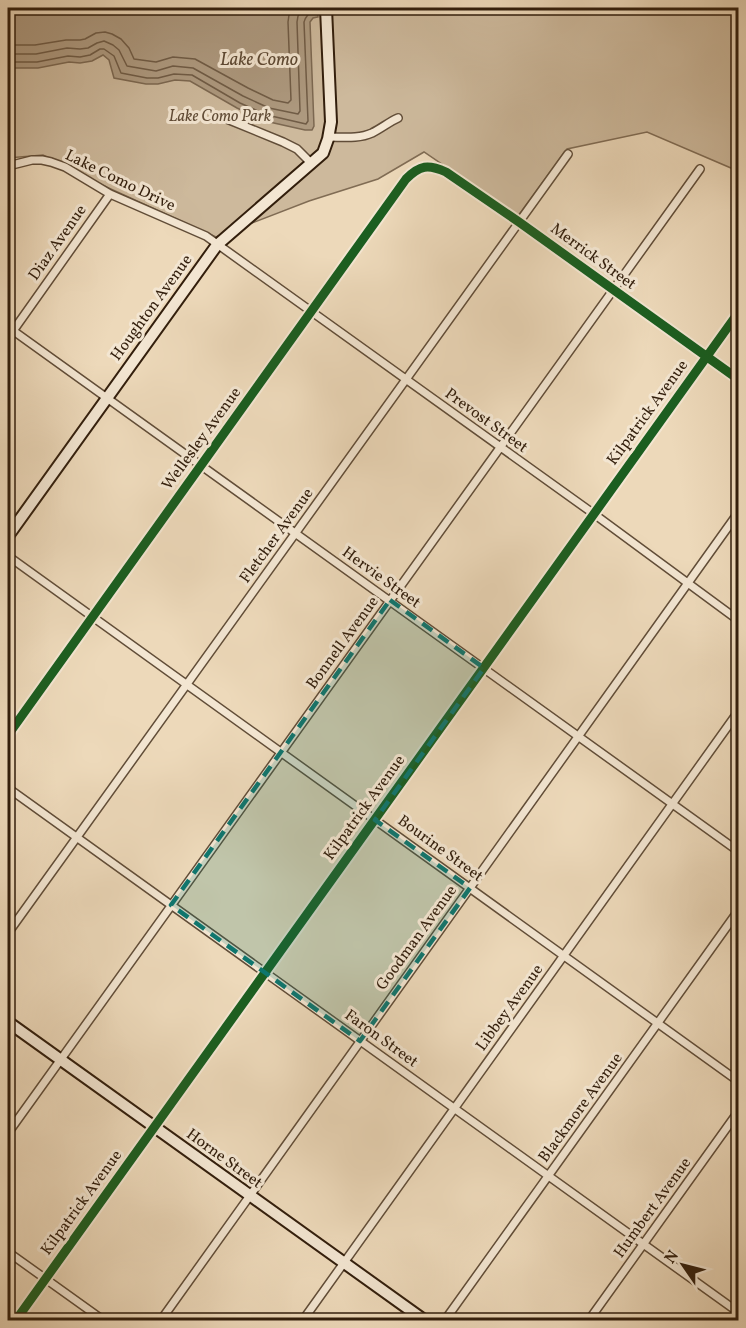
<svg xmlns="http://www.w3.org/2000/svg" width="746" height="1328" font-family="Vollkorn,serif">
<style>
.green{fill:#cdb99c;stroke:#806c54;stroke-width:1.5}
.water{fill:#ad997f;stroke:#7c6851;stroke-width:1.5}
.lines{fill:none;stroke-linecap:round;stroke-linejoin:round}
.shore{stroke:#705c46;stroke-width:1.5}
.street-casing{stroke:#614d38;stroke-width:10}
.secondary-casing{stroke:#321e0c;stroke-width:14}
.street{stroke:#f3e6d2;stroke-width:7}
.secondary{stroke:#f3e6d2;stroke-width:10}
.cycleway-casing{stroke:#f3e6d2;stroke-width:13}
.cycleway{stroke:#1b5e20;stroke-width:9}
.marked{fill:#0f766e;fill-opacity:0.2;stroke:#0f766e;stroke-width:4.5;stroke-dasharray:12 8;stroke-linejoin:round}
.labels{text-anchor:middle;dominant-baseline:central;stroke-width:6;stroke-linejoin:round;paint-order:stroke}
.park-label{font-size:16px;font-style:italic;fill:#604c37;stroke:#f3e6d2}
.street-label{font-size:16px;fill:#321e0c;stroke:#f3e6d2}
.water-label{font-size:18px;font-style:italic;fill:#5d4934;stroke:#f3e6d2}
</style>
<rect width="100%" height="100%" fill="#edd9ba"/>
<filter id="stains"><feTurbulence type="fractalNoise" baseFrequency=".00333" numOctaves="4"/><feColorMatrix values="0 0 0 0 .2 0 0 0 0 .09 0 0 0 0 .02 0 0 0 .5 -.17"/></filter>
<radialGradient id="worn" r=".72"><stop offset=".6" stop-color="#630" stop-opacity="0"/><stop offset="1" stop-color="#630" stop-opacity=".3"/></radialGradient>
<path class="green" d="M8,8H738V171L647,132L567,149L518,216L424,152L378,179L309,201L216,237L102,185L43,155L8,158Z"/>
<path class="water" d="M8,8H317L318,17L313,18L310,22L314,126L312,130H305L265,121L237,108L190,81L175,80L158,84H146L114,78L109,60L103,55L92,61L80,63L69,62L38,68H8Z"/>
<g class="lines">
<path class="shore" d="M8,45H35L66,40H80L85,39L96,33L105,32L112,34L121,39L129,48L134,59L156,62L173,57L195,59L248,88L273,100L288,103L291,100L288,22L289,15L293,8
M8,54H36L67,48L80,49L88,48L97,43L104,41L113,45L119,50L127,66L156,71L173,66L193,68L243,96L269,108L298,114L300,111L297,22L298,16L304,8
M8,62H37L68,56L80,57L90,55L100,49H104L114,56L121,73L147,78H158L174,74L192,75L240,103L267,115L306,124L308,121L304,22C305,16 311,14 311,8"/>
<defs>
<path id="street" d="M222,117L283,142L297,149L311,163
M329,137C343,137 359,139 372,133C382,128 389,122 398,118
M8,166L32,160H42L51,162L65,167L110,194L206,236L594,514L738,620
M8,327L738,851
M8,338L110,194
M8,556L738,1081
M8,735L406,179C420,165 428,164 446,172L519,222L738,379
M8,788L738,1312
M8,933L568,154
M8,1133L700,169
M8,1252L103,1320
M16,1320L738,313
M161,1320L738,513
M303,1320L738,712
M445,1320L738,911
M589,1320L738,1112
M732,1320L738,1312"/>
<path id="secondary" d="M8,536L217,245L323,153L328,139L331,122L326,8
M8,1022L424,1320"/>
</defs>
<use href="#street" class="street-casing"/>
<use href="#secondary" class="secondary-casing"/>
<use href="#street" class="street"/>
<use href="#secondary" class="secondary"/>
<defs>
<path id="cycleway" d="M8,735L406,179C420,165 428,164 446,172L519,222L738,379
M16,1320L738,313"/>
</defs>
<use href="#cycleway" class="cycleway-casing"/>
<use href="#cycleway" class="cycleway"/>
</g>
<path class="marked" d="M390,600L484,668L375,820L470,888L360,1041L171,905Z"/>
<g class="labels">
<g class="park-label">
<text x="220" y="117">Lake Como Park</text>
</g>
<g class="street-label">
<text transform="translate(120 181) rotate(26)">Lake Como Drive</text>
<text transform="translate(58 243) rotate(-55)">Diaz Avenue</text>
<text transform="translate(593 257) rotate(36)">Merrick Street</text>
<text transform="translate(152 308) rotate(-54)">Houghton Avenue</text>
<text transform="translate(648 413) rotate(-54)">Kilpatrick Avenue</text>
<text transform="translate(486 421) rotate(36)">Prevost Street</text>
<text transform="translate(202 439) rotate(-54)">Wellesley Avenue</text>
<text transform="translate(277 536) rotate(-54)">Fletcher Avenue</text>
<text transform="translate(381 578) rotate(36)">Hervie Street</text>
<text transform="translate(343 643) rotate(-54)">Bonnell Avenue</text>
<text transform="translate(365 808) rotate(-54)">Kilpatrick Avenue</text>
<text transform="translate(440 849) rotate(36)">Bourine Street</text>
<text transform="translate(417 938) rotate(-54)">Goodman Avenue</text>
<text transform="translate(510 1008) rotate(-54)">Libbey Avenue</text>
<text transform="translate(381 1039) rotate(36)">Faron Street</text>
<text transform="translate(581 1108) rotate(-54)">Blackmore Avenue</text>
<text transform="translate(224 1159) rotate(36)">Horne Street</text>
<text transform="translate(82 1203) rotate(-54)">Kilpatrick Avenue</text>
<text transform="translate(653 1208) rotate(-54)">Humbert Avenue</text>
</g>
<g class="water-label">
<text x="259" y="60">Lake Como</text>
</g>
</g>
<rect width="746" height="1328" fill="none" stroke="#edd9ba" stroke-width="30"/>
<rect x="9" y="9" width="728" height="1310" fill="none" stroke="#321e0c" stroke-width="3"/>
<rect x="15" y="15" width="716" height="1298" fill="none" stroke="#321e0c" stroke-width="1.5"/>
<g transform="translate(683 1265) rotate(305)" stroke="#f3e6d2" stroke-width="4.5" paint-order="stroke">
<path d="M0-4.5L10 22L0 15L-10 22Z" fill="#321e0c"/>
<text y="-9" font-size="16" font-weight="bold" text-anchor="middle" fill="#321e0c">N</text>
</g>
<rect width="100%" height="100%" filter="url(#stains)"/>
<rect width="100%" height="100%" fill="url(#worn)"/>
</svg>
